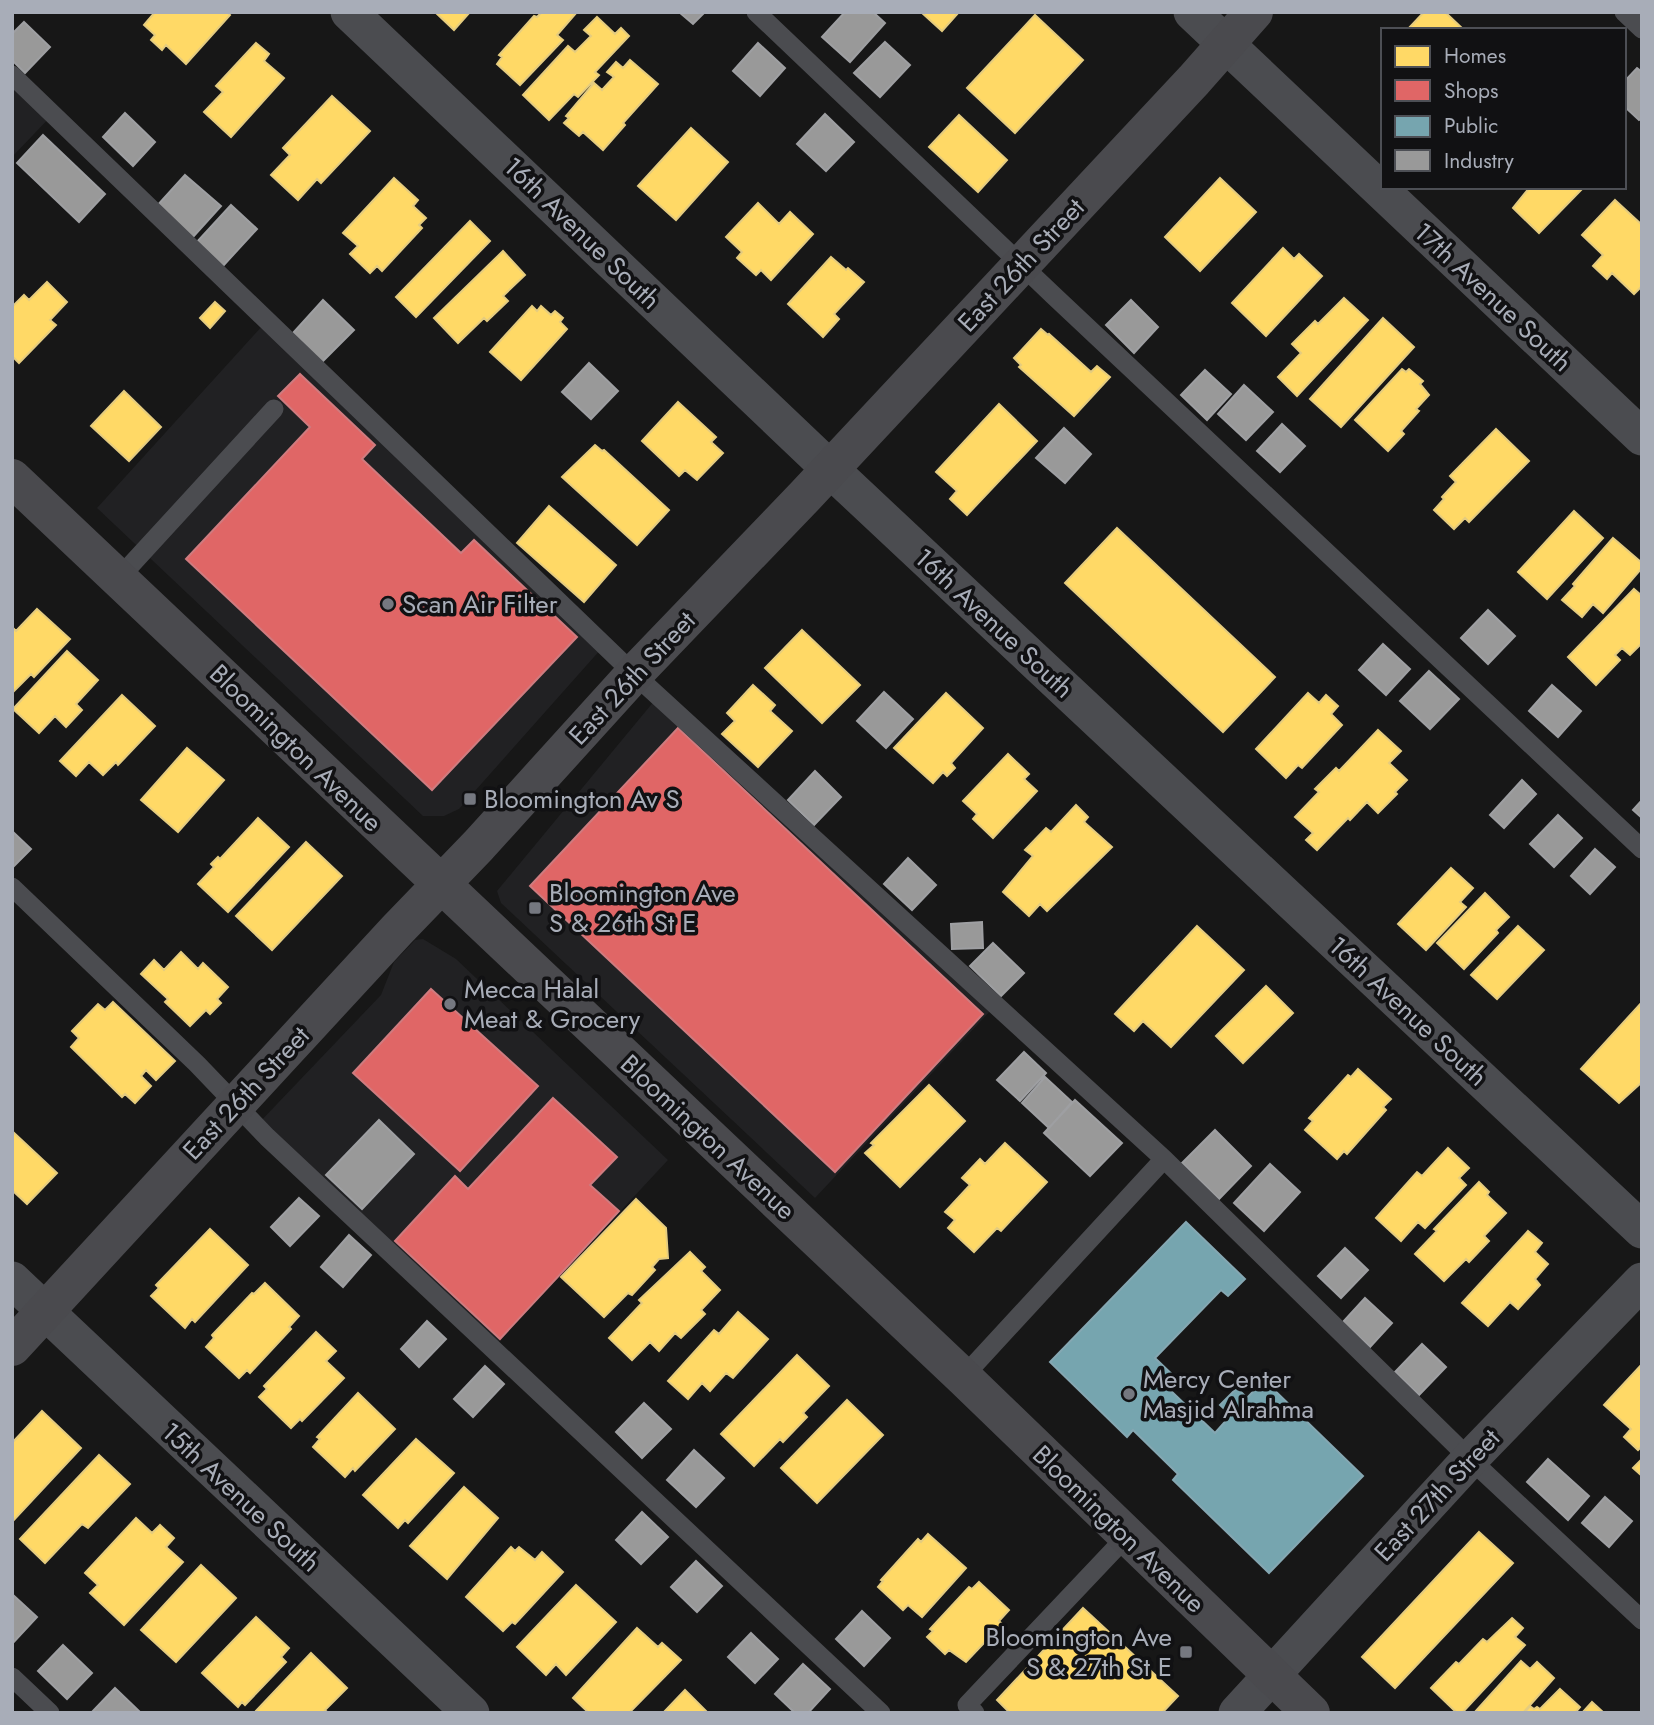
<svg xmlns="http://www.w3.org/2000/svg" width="1654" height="1725" font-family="Jost,sans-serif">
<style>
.built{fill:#212123}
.homes{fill:#ffd966;stroke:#e5cc7f;stroke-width:2}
.shops{fill:#e06666;stroke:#cf7b7f;stroke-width:2}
.public{fill:#76a5af;stroke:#85a7b2;stroke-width:2}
.industry{fill:#999;stroke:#9e9fa2;stroke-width:2}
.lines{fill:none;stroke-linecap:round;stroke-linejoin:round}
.lane{stroke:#4b4c50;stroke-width:19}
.street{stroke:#4b4c50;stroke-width:37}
.secondary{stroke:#4a4a4e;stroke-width:38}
.poi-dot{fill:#757880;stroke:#111113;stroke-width:2.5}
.labels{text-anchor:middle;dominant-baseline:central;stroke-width:7;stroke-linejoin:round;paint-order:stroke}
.street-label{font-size:26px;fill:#a8adb8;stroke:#111113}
.poi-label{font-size:26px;fill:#a8adb8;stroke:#111113;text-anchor:start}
</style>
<rect width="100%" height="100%" fill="#171717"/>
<path class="built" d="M12,72L55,112L12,157Z
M264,324L610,639L459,809L444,816H423L97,508Z
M660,694L992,1009L815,1198L501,903L497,891Z
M423,939L456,959L668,1160L493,1348L257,1125L381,995L394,962L415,940Z"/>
<path class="homes" d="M155,12H227L230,15L186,64L166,45L162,50L151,40L155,35L144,25Z
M435,12H470L454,30Z
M542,12H577L557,35L563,40L520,85L497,64L502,57L499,55L534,16L537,17Z
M921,12H959L942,31Z
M1424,12H1445L1464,30H1407Z
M1035,15L1083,60L1015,133L967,88Z
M597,17L615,34L621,28L629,36L595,72L599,75L578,97L574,94L549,120L523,95L568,46L575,52L591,36L584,30Z
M256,43L269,54L264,61L284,78L231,137L204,112L223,92L216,86Z
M630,60L658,84L623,123L625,125L603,150L583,132L579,136L564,123L569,118L566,116L594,83L602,90L614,77L607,72L616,62L623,68Z
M332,96L370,131L321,183L317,179L298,200L271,175L290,155L283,148Z
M959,115L1007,160L978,192L929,147Z
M691,128L728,162L676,220L638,186Z
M394,178L418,200L413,206L426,218L419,225L422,228L382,271L377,266L370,273L350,254L358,246L343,233Z
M1220,178L1256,212L1200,271L1165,237Z
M1530,187H1584L1539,233L1513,208Z
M1615,200L1642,225V286L1634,294L1612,273L1607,279L1593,266L1603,255L1582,235Z
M758,203L779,224L790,212L813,234L771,280L761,270L756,275L737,258L742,252L726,237Z
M470,221L490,241L416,317L396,297Z
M1283,248L1294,259L1299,254L1322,276L1266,336L1232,303Z
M503,251L525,275L503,296L508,301L487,321L484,318L458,343L434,318Z
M831,257L846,270L848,268L864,282L834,314L839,319L823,337L788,304Z
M47,282L67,302L50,320L56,325L19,363L12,356V307L24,295L29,300Z
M1344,298L1368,320L1297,396L1278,377L1301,353L1292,344L1315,321L1318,324Z
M215,302L225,311L210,328L200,318Z
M532,306L537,311L541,306L551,315L555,311L563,318L560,322L567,329L521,380L490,352Z
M1383,318L1414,347L1341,427L1310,399Z
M1041,329L1048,335L1049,334L1091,372L1097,366L1110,377L1074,416L1019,367L1021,365L1014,358Z
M1402,369L1406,372L1409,369L1423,381L1420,384L1429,395L1416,409L1419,411L1401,431L1404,434L1388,451L1355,420Z
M124,391L161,427L129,461L91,426Z
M678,402L716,437L711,442L723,453L697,480L685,470L679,476L642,441Z
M999,404L1037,441L967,515L950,499L957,491L936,472Z
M1496,429L1529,461L1469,522L1465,518L1454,529L1434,510L1444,499L1442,497L1456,482L1450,476Z
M595,445L602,451L604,450L669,510L637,545L562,477Z
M549,506L616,565L584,602L517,543Z
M1574,511L1603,538L1547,599L1518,572Z
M1117,528L1275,677L1223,732L1065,583Z
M1613,538L1642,563V568L1603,613L1593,604L1582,617L1562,600L1575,586L1573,584Z
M1634,589L1642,596V643L1630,655L1622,648L1615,655L1620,660L1596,685L1568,657Z
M37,609L70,639L34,677L31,674L12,693V627L16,631Z
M802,630L860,685L822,723L765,668Z
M67,651L98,680L76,704L82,710L66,727L55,716L39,733L13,709Z
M753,685L775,705L770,711L792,731L758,767L722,734L735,721L727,713Z
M946,693L983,728L951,763L955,768L947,776L943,772L933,783L894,748Z
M1308,693L1319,703L1326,695L1338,706L1331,714L1342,725L1302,768L1298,765L1286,778L1256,749Z
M122,695L155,726L118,765L116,762L103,775L89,762L76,776L60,761Z
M1378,730L1401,751L1389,763L1407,780L1395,792L1397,794L1378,813L1367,802L1350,820L1348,818L1317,850L1306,840L1313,833L1295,817L1319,792L1315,789L1336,768L1339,771Z
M187,748L224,780L178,832L141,800Z
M1008,754L1029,774L1024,779L1037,791L993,838L973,819L977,814L963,801Z
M1076,805L1088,817L1084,822L1112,847L1047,911L1040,904L1029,916L1003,892L1033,856L1025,850L1046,828L1051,832Z
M258,818L289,847L228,912L198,884L214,867L211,864L218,857L220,859Z
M306,842L342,876L272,950L236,916Z
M1451,868L1473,888L1460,902L1466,907L1426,950L1398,924Z
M1485,893L1509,917L1496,930L1498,933L1464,969L1437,943Z
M1197,926L1244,970L1171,1047L1143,1021L1134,1031L1115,1014Z
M1518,926L1544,950L1497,999L1471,975Z
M181,952L198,969L203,963L228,987L217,999L221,1003L210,1014L206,1010L190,1026L165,1002L168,999L141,974L154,960L164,970Z
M1266,986L1293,1013L1243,1063L1216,1036Z
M113,1002L175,1061L156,1080L146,1070L141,1076L151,1086L135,1103L125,1094L122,1097L71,1047L79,1038L72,1031L98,1004L105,1010Z
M1642,1002V1082L1619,1103L1581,1069Z
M1358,1069L1391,1099L1383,1107L1386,1110L1347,1154L1344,1151L1337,1159L1305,1130L1313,1121L1309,1118L1348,1075L1351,1077Z
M929,1085L965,1121L900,1187L865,1153L874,1145L871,1143Z
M12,1131L57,1173L27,1204L12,1190Z
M1005,1143L1047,1182L1001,1231L997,1228L974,1252L948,1228L955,1220L945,1212L970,1185L962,1178L980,1159L985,1164Z
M1448,1148L1469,1168L1459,1178L1466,1185L1425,1228L1418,1222L1401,1241L1376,1218L1417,1172L1422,1176Z
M1479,1182L1489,1192L1487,1195L1506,1213L1484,1236L1489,1241L1469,1262L1466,1259L1444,1281L1415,1254L1437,1231L1434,1229Z
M636,1199L666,1228L668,1258L659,1259L652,1267L655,1270L632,1295L628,1293L604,1317L561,1277Z
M210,1229L248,1265L195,1322L192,1319L185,1328L151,1296L159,1288L156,1285Z
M1528,1231L1542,1243L1535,1252L1548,1264L1535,1279L1540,1285L1518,1309L1510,1302L1488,1326L1462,1303Z
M690,1252L705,1267L701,1271L720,1290L701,1310L705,1314L681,1338L675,1333L659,1351L650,1342L632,1360L609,1338L642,1303L639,1300Z
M265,1283L299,1316L289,1327L291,1329L250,1373L247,1370L239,1378L206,1347L214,1338L212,1335L252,1293L254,1294Z
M738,1312L768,1339L733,1378L726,1373L710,1391L702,1383L688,1399L668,1381L714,1330L719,1334Z
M316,1332L336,1351L326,1361L344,1378L302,1421L300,1419L291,1428L259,1397L267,1389L264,1386Z
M797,1355L829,1386L803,1413L807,1417L783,1442L780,1439L754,1466L721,1434Z
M1642,1364V1446L1638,1450L1624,1437L1631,1429L1604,1405Z
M358,1393L395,1429L355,1471L353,1468L345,1477L313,1447L320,1439L317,1437Z
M847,1400L883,1435L817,1503L781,1468Z
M42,1411L81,1448L12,1522V1443Z
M416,1439L454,1473L408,1523L405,1520L398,1528L363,1495Z
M99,1455L130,1484L88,1528L82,1524L45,1563L20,1539Z
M1642,1459V1476L1633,1468Z
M464,1487L498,1518L447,1579L410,1546Z
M136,1518L152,1533L160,1525L174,1538L166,1547L183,1562L124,1625L90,1593L98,1585L85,1573Z
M1479,1532L1513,1563L1395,1688L1362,1657Z
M928,1534L966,1568L922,1617L908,1605L903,1610L878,1587L883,1581L881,1580L918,1539L921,1542Z
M511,1547L515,1551L519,1547L535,1560L542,1552L563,1572L515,1624L512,1622L503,1631L466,1597Z
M201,1565L236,1598L176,1662L141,1630Z
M979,1582L1009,1610L999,1621L1002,1624L966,1662L949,1650L945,1654L927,1637L933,1631L930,1629L969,1587L972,1589Z
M576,1585L616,1622L566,1675L556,1664L546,1675L517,1647Z
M1083,1608L1178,1696L1162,1713H1010L997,1700Z
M256,1617L289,1648L281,1657L286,1662L245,1705L242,1702L238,1707L202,1673Z
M1512,1618L1523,1628L1515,1637L1525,1645L1462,1713H1457L1431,1688L1456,1662L1459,1664L1483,1639L1487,1642Z
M637,1628L658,1647L662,1643L681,1660L629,1713H589L573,1698Z
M311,1653L347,1688L325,1710L328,1713H254Z
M1521,1661L1530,1669L1537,1662L1554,1678L1523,1713H1474Z
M1560,1689L1580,1707L1575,1713H1524L1530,1706L1534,1709L1537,1707L1540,1709Z
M685,1690L708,1713H663Z
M1592,1702L1604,1713H1582Z"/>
<path class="shops" d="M300,374L375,445L362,459L461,553L474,540L577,637L432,790L186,559L310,427L278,396Z
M678,728L983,1014L835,1172L530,886Z
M431,989L538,1086L460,1171L353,1073Z
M553,1098L617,1157L590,1185L619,1211L500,1339L395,1241L455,1176L468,1189Z"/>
<path class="public" d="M1186,1222L1245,1279L1228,1296L1221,1290L1155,1358L1179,1381L1170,1390L1215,1433L1231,1415L1220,1405L1237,1388L1247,1398L1264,1380L1363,1476L1269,1573L1173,1480L1178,1474L1133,1430L1127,1437L1050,1362Z"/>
<path class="industry" d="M679,12H705L693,24Z
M845,12H873L885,23L850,62L822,37Z
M24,22L50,47L25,73L12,60V34Z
M885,42L910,65L880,97L854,73Z
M758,43L785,68L760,96L733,71Z
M1637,68L1642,72V118L1639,120L1624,106V82Z
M125,113L155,142L133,166L103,137Z
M825,114L854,142L826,171L797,144Z
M43,135L105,194L79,222L17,163Z
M185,175L221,206L192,238L156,207Z
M231,205L257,229L222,267L196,243Z
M323,300L354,330L322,362L293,333Z
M1131,300L1158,327L1134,353L1106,325Z
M589,363L618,391L591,419L562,392Z
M1205,370L1231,394L1207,420L1181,395Z
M1244,385L1273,412L1246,440L1218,414Z
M1282,424L1305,446L1280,472L1257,451Z
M1064,428L1091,454L1065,483L1036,458Z
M1488,610L1515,636L1488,664L1461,638Z
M1383,644L1410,669L1386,695L1359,670Z
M1429,671L1459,699L1430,729L1400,701Z
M1552,685L1581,711L1558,737L1529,711Z
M884,692L913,719L886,748L857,721Z
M815,771L841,797L814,825L788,800Z
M1522,780L1536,794L1504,828L1490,815Z
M1642,800V818L1633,810Z
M1558,815L1582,838L1554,867L1530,844Z
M12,831L31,849L12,868Z
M1595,849L1615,867L1590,894L1571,876Z
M908,858L936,885L912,910L884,884Z
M982,922L983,948L952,949L951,924Z
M993,943L1024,973L1001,996L970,966Z
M1024,1052L1046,1073L1020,1101L997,1080Z
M1045,1077L1072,1102L1049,1128L1022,1103Z
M1075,1100L1122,1143L1090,1176L1044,1133Z
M379,1120L414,1154L362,1209L326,1175Z
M1215,1130L1251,1166L1219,1199L1182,1163Z
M1270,1164L1300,1192L1264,1231L1234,1203Z
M299,1198L319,1216L290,1246L271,1227Z
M349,1235L371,1255L343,1287L321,1267Z
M1345,1248L1368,1270L1341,1298L1318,1276Z
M1365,1298L1392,1323L1370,1347L1343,1322Z
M427,1321L446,1339L419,1367L401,1349Z
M1422,1344L1446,1367L1419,1395L1395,1372Z
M485,1366L504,1384L473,1417L454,1399Z
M644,1403L671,1429L642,1458L616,1432Z
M694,1450L724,1478L696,1507L667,1480Z
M1548,1459L1589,1496L1568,1520L1527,1482Z
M1605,1497L1632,1521L1609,1547L1582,1523Z
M642,1512L668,1537L641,1564L616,1540Z
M696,1561L722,1586L697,1612L671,1587Z
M12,1594L37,1617L12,1644Z
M862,1611L890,1638L864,1666L836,1639Z
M751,1633L778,1659L755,1683L728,1657Z
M63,1645L92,1673L67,1699L38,1671Z
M803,1664L830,1689L808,1713H795L775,1694Z
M115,1688L141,1713H91Z"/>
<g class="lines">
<path class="lane" d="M756,12L1053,295L1642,849
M1624,12L1642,29
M12,75L634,674L1164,1159L1470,1459L1642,1620
M118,579L274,409
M12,887L197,1064L267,1137L881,1713
M963,1377L1164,1159
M12,1677L50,1713
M975,1713L967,1705L1127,1536"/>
<path class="street" d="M349,12L830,469L1642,1230
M1192,12L1642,437
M12,1280L471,1713
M1237,1713L1470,1459L1642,1281"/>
<path class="secondary" d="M12,478L963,1377L1311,1713
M12,1347L397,930L478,846L634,674L805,496L1194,80L1254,12"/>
</g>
<g class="poi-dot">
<circle cx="388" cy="604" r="7"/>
<rect x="463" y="792" width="14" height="14" rx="3.5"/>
<rect x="528" y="901" width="14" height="14" rx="3.5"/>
<circle cx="450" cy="1004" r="7"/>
<circle cx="1129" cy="1394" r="7"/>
<rect x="1179" y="1645" width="14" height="14" rx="3.5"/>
</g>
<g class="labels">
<g class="street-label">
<text transform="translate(582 233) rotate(44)">16th Avenue South</text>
<text transform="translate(1021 265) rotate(-47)">East 26th Street</text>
<text transform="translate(1493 297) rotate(43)">17th Avenue South</text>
<text transform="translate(994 623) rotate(43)">16th Avenue South</text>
<text transform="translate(632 678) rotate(-47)">East 26th Street</text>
<text transform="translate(296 748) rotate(44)">Bloomington Avenue</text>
<text transform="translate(1408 1011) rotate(43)">16th Avenue South</text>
<text transform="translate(246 1093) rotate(-47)">East 26th Street</text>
<text transform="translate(708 1137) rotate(43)">Bloomington Avenue</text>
<text transform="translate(1437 1495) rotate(-47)">East 27th Street</text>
<text transform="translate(241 1497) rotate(43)">15th Avenue South</text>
<text transform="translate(1119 1529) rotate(44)">Bloomington Avenue</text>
</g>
<g class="poi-label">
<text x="402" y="604">Scan Air Filter</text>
<text x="484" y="799">Bloomington Av S</text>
<text x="549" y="893">Bloomington Ave<tspan x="549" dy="30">S &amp; 26th St E</tspan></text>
<text x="464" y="989">Mecca Halal<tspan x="464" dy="30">Meat &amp; Grocery</tspan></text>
<text x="1143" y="1379">Mercy Center<tspan x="1143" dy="30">Masjid Alrahma</tspan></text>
<text x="1172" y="1637" text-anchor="end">Bloomington Ave<tspan x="1172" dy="30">S &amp; 27th St E</tspan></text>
</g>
</g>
<rect width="1654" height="1725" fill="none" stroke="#a8adb8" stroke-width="28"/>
<rect x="1381" y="28" width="245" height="161" fill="#111113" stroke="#4d4f55" stroke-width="2"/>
<rect x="1395" y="46" width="35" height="21" fill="#ffd966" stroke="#4d4f55" stroke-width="2"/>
<text x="1444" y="63" font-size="21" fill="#a8adb8">Homes</text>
<rect x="1395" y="80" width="35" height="21" fill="#e06666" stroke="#4d4f55" stroke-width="2"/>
<text x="1444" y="98" font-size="21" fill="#a8adb8">Shops</text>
<rect x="1395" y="116" width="35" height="21" fill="#76a5af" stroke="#4d4f55" stroke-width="2"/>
<text x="1444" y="133" font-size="21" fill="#a8adb8">Public</text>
<rect x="1395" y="150" width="35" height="21" fill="#999999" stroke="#4d4f55" stroke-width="2"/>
<text x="1444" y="168" font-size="21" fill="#a8adb8">Industry</text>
</svg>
